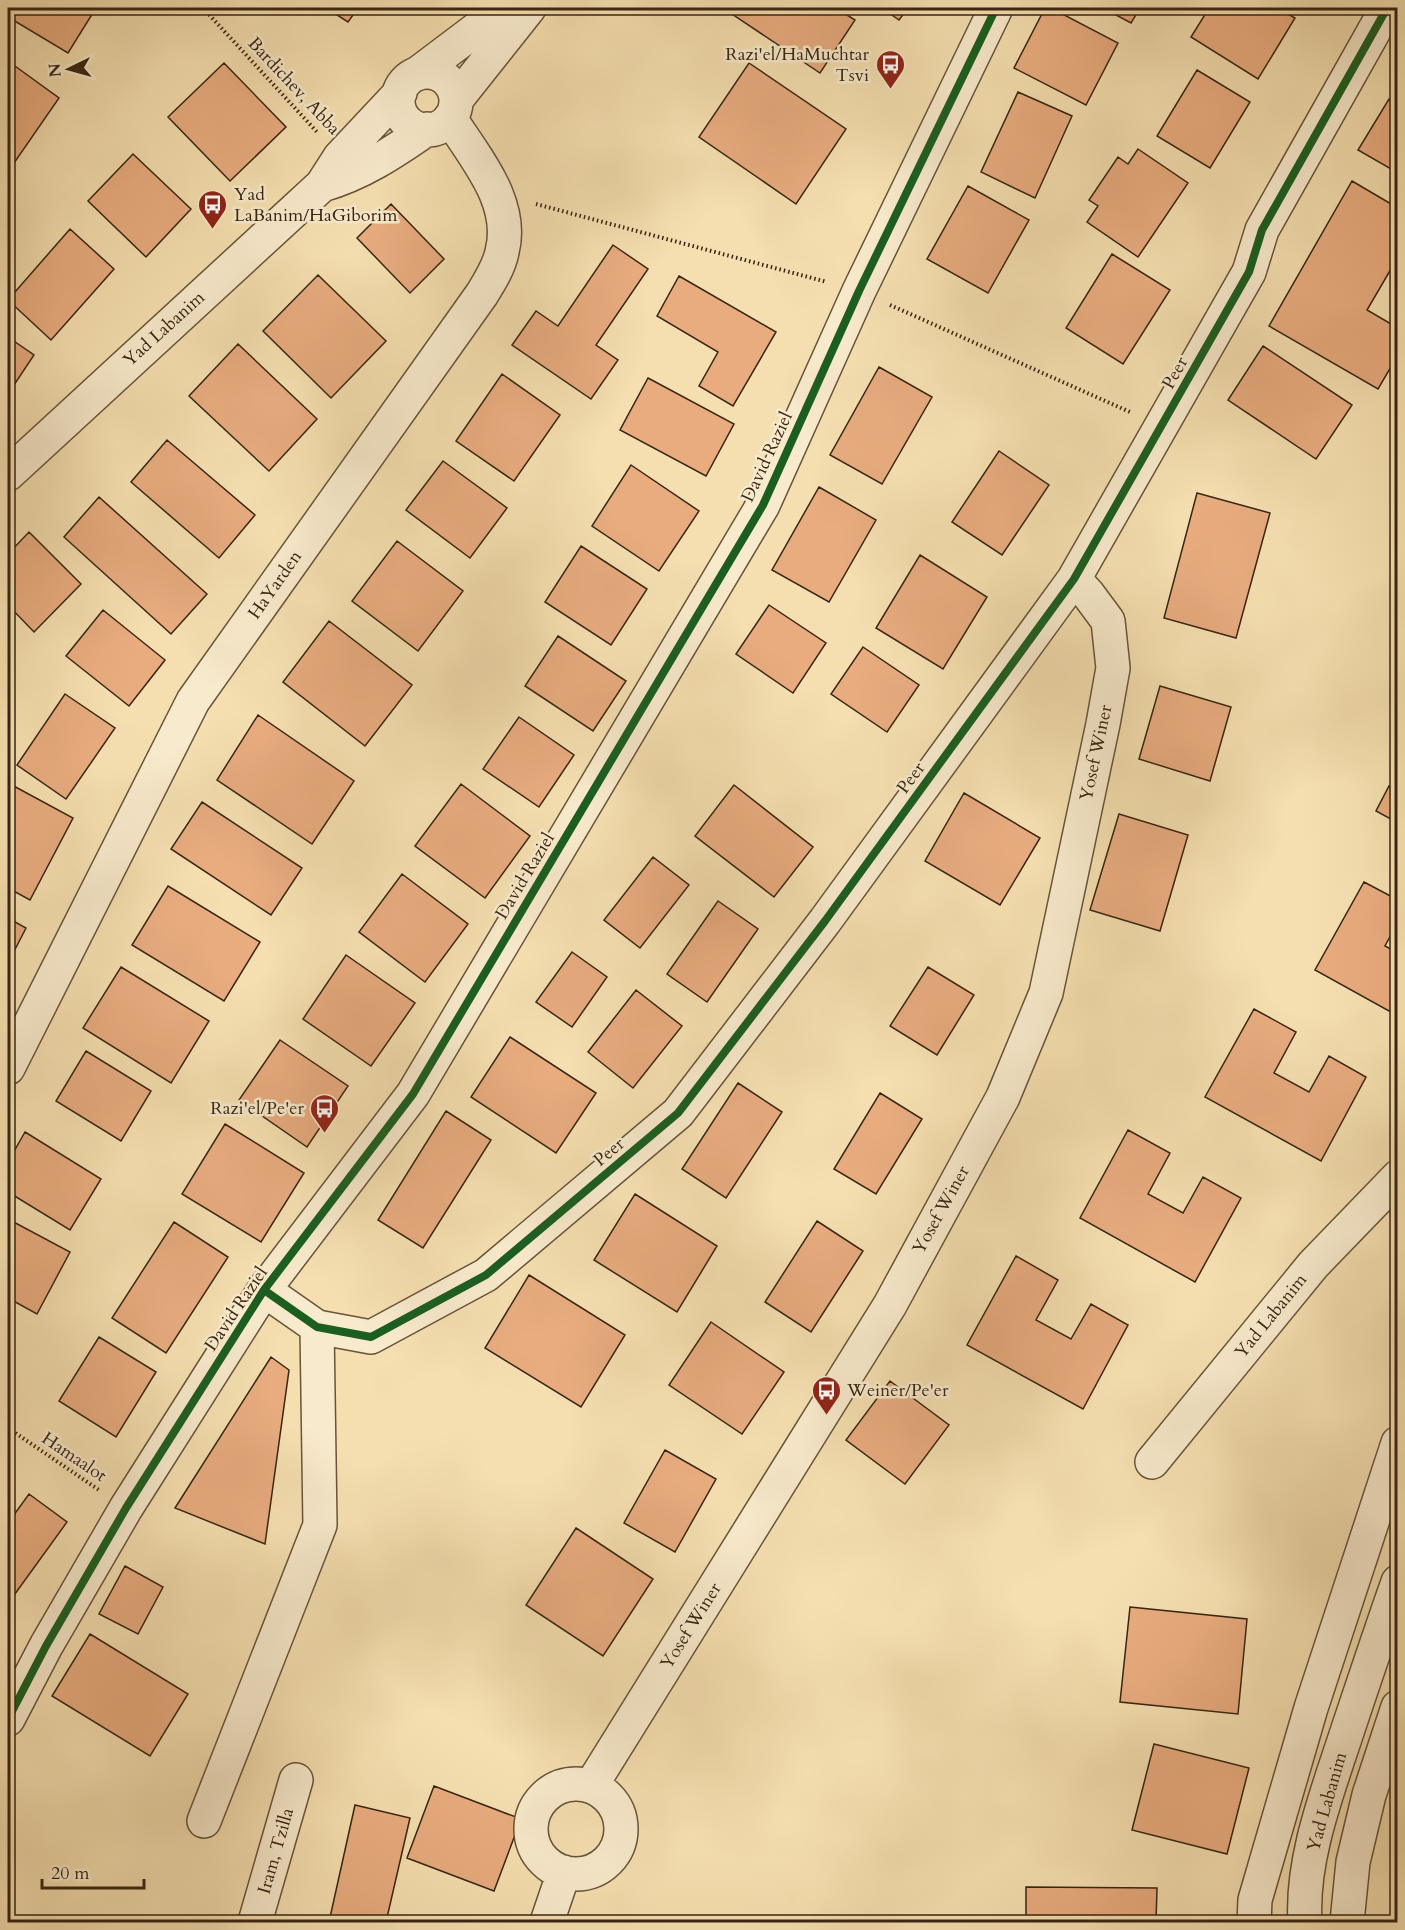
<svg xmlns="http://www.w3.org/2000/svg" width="1405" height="1930" font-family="Cardo,serif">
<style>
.building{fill:#e8ac7f;stroke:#382513;stroke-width:1.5}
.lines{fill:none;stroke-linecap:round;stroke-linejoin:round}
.minor-casing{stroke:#67543a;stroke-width:36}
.path{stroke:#382513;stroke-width:4;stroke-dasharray:1.5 3;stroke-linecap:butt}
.minor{stroke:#f8eacc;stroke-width:33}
.cycleway-casing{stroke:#f8eacc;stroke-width:11}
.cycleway{stroke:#1b5e20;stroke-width:8}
.labels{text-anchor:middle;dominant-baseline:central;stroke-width:5;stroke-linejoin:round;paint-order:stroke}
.poi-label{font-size:18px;fill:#382513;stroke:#f8eacc;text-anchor:end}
.street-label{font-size:18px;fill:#382513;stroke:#f8eacc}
</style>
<rect width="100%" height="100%" fill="#f5dfb0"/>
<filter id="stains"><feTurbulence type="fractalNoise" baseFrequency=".00333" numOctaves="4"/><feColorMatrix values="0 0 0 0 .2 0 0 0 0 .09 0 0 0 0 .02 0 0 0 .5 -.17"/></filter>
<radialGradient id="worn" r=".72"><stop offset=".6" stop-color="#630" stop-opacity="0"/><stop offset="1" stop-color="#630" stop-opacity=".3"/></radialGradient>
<path class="building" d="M8,8H96L68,53L8,17Z
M326,8H358L348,22Z
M723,8H836L855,20L820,73Z
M882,8H908L899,20Z
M1045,8H1051L1118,43L1086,105L1014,68Z
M1103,8H1140L1131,23Z
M1209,8H1278L1295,18L1258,79L1191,37Z
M8,61L59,98L12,166L8,163Z
M224,63L286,127L230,181L168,117Z
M749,63L846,129L796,204L699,137Z
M1197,70L1250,102L1210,168L1157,136Z
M1018,92L1072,116L1035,198L981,172Z
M1389,99L1398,105V173L1358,150Z
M1138,149L1188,183L1138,257L1087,222L1098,206L1089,200L1118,157L1128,164Z
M133,154L191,209L146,257L88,201Z
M1352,181L1398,208V257L1367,310L1398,328V355L1378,389L1269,326Z
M968,186L1029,220L988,293L927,259Z
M391,204L444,259L410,293L357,238Z
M70,229L114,269L51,340L8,300Z
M613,245L648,269L596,345L618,360L591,399L512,345L536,311L558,326Z
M1112,254L1170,290L1123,364L1066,328Z
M318,275L386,341L331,398L263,331Z
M679,276L776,332L733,406L699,386L718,352L657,316Z
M8,337L34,355L8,394Z
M238,344L317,419L269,471L189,396Z
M1263,346L1352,405L1316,459L1228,400Z
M879,367L932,397L882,484L830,455Z
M502,374L560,415L514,481L456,441Z
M648,378L734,424L706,476L620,430Z
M167,440L255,515L219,558L131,482Z
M999,451L1049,485L1002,555L952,522Z
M443,461L507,508L470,558L406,510Z
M631,465L699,511L659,571L592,526Z
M819,487L876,520L829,602L772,570Z
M1197,493L1270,513L1236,638L1164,618Z
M99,497L207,594L171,634L64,537Z
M29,532L81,584L34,632L8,605V554Z
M397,541L463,591L418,651L352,601Z
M581,546L647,589L611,645L545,602Z
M920,555L987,597L943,669L876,628Z
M769,605L826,643L793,693L736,654Z
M103,610L165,660L129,706L66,656Z
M329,621L412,685L365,746L283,682Z
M558,636L626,681L593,731L525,686Z
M863,647L919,685L887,732L831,694Z
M1160,686L1231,707L1210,781L1139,759Z
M65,694L115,728L66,799L17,765Z
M258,715L354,781L312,844L217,780Z
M519,717L574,755L539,807L483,769Z
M10,784L73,818L30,900L8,888V790Z
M461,784L530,836L485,898L415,846Z
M734,785L813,847L774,897L695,836Z
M1389,786L1398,790V823L1376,811Z
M964,793L1040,838L1000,905L925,861Z
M202,802L302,868L271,915L171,849Z
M1119,814L1188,835L1160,931L1090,910Z
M653,857L689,885L640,948L604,920Z
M402,874L468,924L425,982L359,932Z
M1364,882L1398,900V922L1385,946L1398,953V1016L1315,970Z
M168,886L260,942L224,1001L132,945Z
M718,901L758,929L707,1002L667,974Z
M8,918L26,928L8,963Z
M572,952L607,977L572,1027L536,1002Z
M346,955L415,1003L371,1066L303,1019Z
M121,967L209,1021L171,1083L83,1028Z
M928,967L974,995L937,1055L890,1026Z
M636,990L682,1026L633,1088L588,1052Z
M1254,1009L1296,1032L1274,1073L1309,1092L1329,1056L1366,1077L1321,1161L1205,1097Z
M510,1037L596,1093L556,1153L471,1097Z
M280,1040L348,1086L307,1147L239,1100Z
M86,1051L151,1091L121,1141L56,1101Z
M738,1083L782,1112L726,1198L682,1169Z
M880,1093L922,1119L876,1194L834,1169Z
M446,1111L491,1140L423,1248L378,1220Z
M225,1124L304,1173L261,1242L182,1194Z
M1128,1130L1170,1153L1148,1194L1183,1213L1203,1177L1241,1198L1195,1282L1080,1218Z
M25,1132L101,1179L70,1230L8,1192V1162Z
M635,1194L717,1246L677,1312L594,1260Z
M8,1219L70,1252L37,1314L8,1298Z
M817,1221L863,1251L811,1332L765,1302Z
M174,1222L228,1257L166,1353L112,1318Z
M1016,1256L1058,1280L1036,1320L1071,1339L1091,1304L1128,1325L1083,1409L967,1345Z
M529,1275L625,1335L581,1407L485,1348Z
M711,1322L784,1372L742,1434L669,1385Z
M99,1337L156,1372L116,1437L59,1401Z
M271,1357L289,1370L265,1544L175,1508Z
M890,1381L949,1425L905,1484L846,1440Z
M665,1450L716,1479L675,1552L624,1523Z
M29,1494L67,1522L12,1598L8,1594V1523Z
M576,1528L653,1579L603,1656L526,1605Z
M125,1566L163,1587L138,1634L99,1614Z
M1130,1607L1247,1619L1238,1714L1120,1702Z
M90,1634L188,1694L150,1756L52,1696Z
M1154,1744L1249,1768L1227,1854L1132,1830Z
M434,1786L521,1819L494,1891L407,1858Z
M355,1805L410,1818L386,1922H329Z
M1026,1887L1157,1888L1156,1922H1026Z"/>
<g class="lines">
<defs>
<path id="minor" d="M398 101a29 29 0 1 1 58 0a29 29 0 1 1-58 0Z
M417,74L478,28L516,8
M456,100L529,8
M322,185C361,174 394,152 427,129
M8,474L322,185L340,157L400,93
M8,1068L193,701L482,294C490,281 499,267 502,252C515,202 475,158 450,118
M264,1290L317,1327L371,1337L486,1275L678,1113L825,921L1074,579L1249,272L1262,230L1387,8
M1152,1462L1313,1265L1398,1177
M8,1719L46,1646L126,1508L264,1290L413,1094L763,505L859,291L996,8
M531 1829a45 45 0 1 1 90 0a45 45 0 1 1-90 0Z
M591,1786L890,1305L1003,1097L1046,993L1103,724L1113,668L1108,621L1088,594L1074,579
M204,1821L320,1525L317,1327
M255,1922L296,1780
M547,1922L564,1872
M1254,1922L1255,1900L1311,1708L1398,1443
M1305,1922C1301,1860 1327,1793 1346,1735C1363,1684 1380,1633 1398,1582
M1347,1922L1353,1862L1369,1795L1398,1707"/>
</defs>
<use href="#minor" class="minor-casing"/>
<path class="path" d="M203,8L317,132
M536,204L827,282
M890,305L1130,412
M8,1428L99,1490"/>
<use href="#minor" class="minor"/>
<defs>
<path id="cycleway" d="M264,1290L317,1327L371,1337L486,1275L678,1113L825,921L1074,579L1249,272L1262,230L1387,8
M8,1719L46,1646L126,1508L264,1290L413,1094L763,505L859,291L996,8"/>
</defs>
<use href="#cycleway" class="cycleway-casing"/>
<use href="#cycleway" class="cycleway"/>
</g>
<defs>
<symbol id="bus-pin" viewBox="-11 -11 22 30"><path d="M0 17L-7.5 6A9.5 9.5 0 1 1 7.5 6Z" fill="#8f2418" stroke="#f8eacc"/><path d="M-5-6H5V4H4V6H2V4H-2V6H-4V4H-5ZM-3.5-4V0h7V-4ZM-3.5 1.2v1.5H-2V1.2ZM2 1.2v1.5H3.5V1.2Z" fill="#fff"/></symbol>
</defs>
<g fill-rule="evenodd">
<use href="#bus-pin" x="874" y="48" width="33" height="45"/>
<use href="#bus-pin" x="196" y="188" width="33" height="45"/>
<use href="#bus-pin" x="308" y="1092" width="33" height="45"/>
<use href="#bus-pin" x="810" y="1374" width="33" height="45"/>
</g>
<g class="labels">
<g class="poi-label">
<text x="869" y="54">Razi'el/HaMuchtar<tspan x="869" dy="21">Tsvi</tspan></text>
<text x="234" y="194" text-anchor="start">Yad<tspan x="234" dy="21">LaBanim/HaGiborim</tspan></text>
<text x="304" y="1108">Razi'el/Pe'er</text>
<text x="847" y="1390" text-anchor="start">Weiner/Pe'er</text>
</g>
<g class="street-label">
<text transform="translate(294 86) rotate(47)">Bardichev, Abba</text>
<text transform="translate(164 329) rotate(-42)">Yad Labanim</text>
<text transform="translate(1175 373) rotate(-61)">Peer</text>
<text transform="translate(767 457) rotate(-65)">David Raziel</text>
<text transform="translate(275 585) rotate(-55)">HaYarden</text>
<text transform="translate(1096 753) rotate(-78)">Yosef Winer</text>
<text transform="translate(911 778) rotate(-54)">Peer</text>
<text transform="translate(525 876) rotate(-59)">David Raziel</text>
<text transform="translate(609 1152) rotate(-40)">Peer</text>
<text transform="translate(941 1210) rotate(-61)">Yosef Winer</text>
<text transform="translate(236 1309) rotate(-56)">David Raziel</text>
<text transform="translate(1271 1316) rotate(-51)">Yad Labanim</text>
<text transform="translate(74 1457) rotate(34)">Hamaalot</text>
<text transform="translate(691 1626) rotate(-58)">Yosef Winer</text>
<text transform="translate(1327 1802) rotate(-74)">Yad Labanim</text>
<text transform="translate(276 1851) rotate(-74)">Iram, Tzilla</text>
</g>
</g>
<rect width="1405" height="1930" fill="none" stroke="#f5dfb0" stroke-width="30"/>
<rect x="9" y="9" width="1387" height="1912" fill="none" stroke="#382513" stroke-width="3"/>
<rect x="15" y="15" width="1375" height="1900" fill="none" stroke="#382513" stroke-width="1.5"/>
<g transform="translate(69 69) rotate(265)" stroke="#f8eacc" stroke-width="4.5" paint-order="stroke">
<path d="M0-4.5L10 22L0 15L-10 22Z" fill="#382513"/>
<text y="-9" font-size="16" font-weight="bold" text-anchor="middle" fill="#382513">N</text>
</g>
<path d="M42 1879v9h102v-9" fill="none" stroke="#382513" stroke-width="3"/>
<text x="51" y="1879" font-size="18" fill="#382513" stroke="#f8eacc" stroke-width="4.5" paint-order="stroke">20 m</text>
<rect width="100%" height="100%" filter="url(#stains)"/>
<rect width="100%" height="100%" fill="url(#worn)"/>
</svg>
